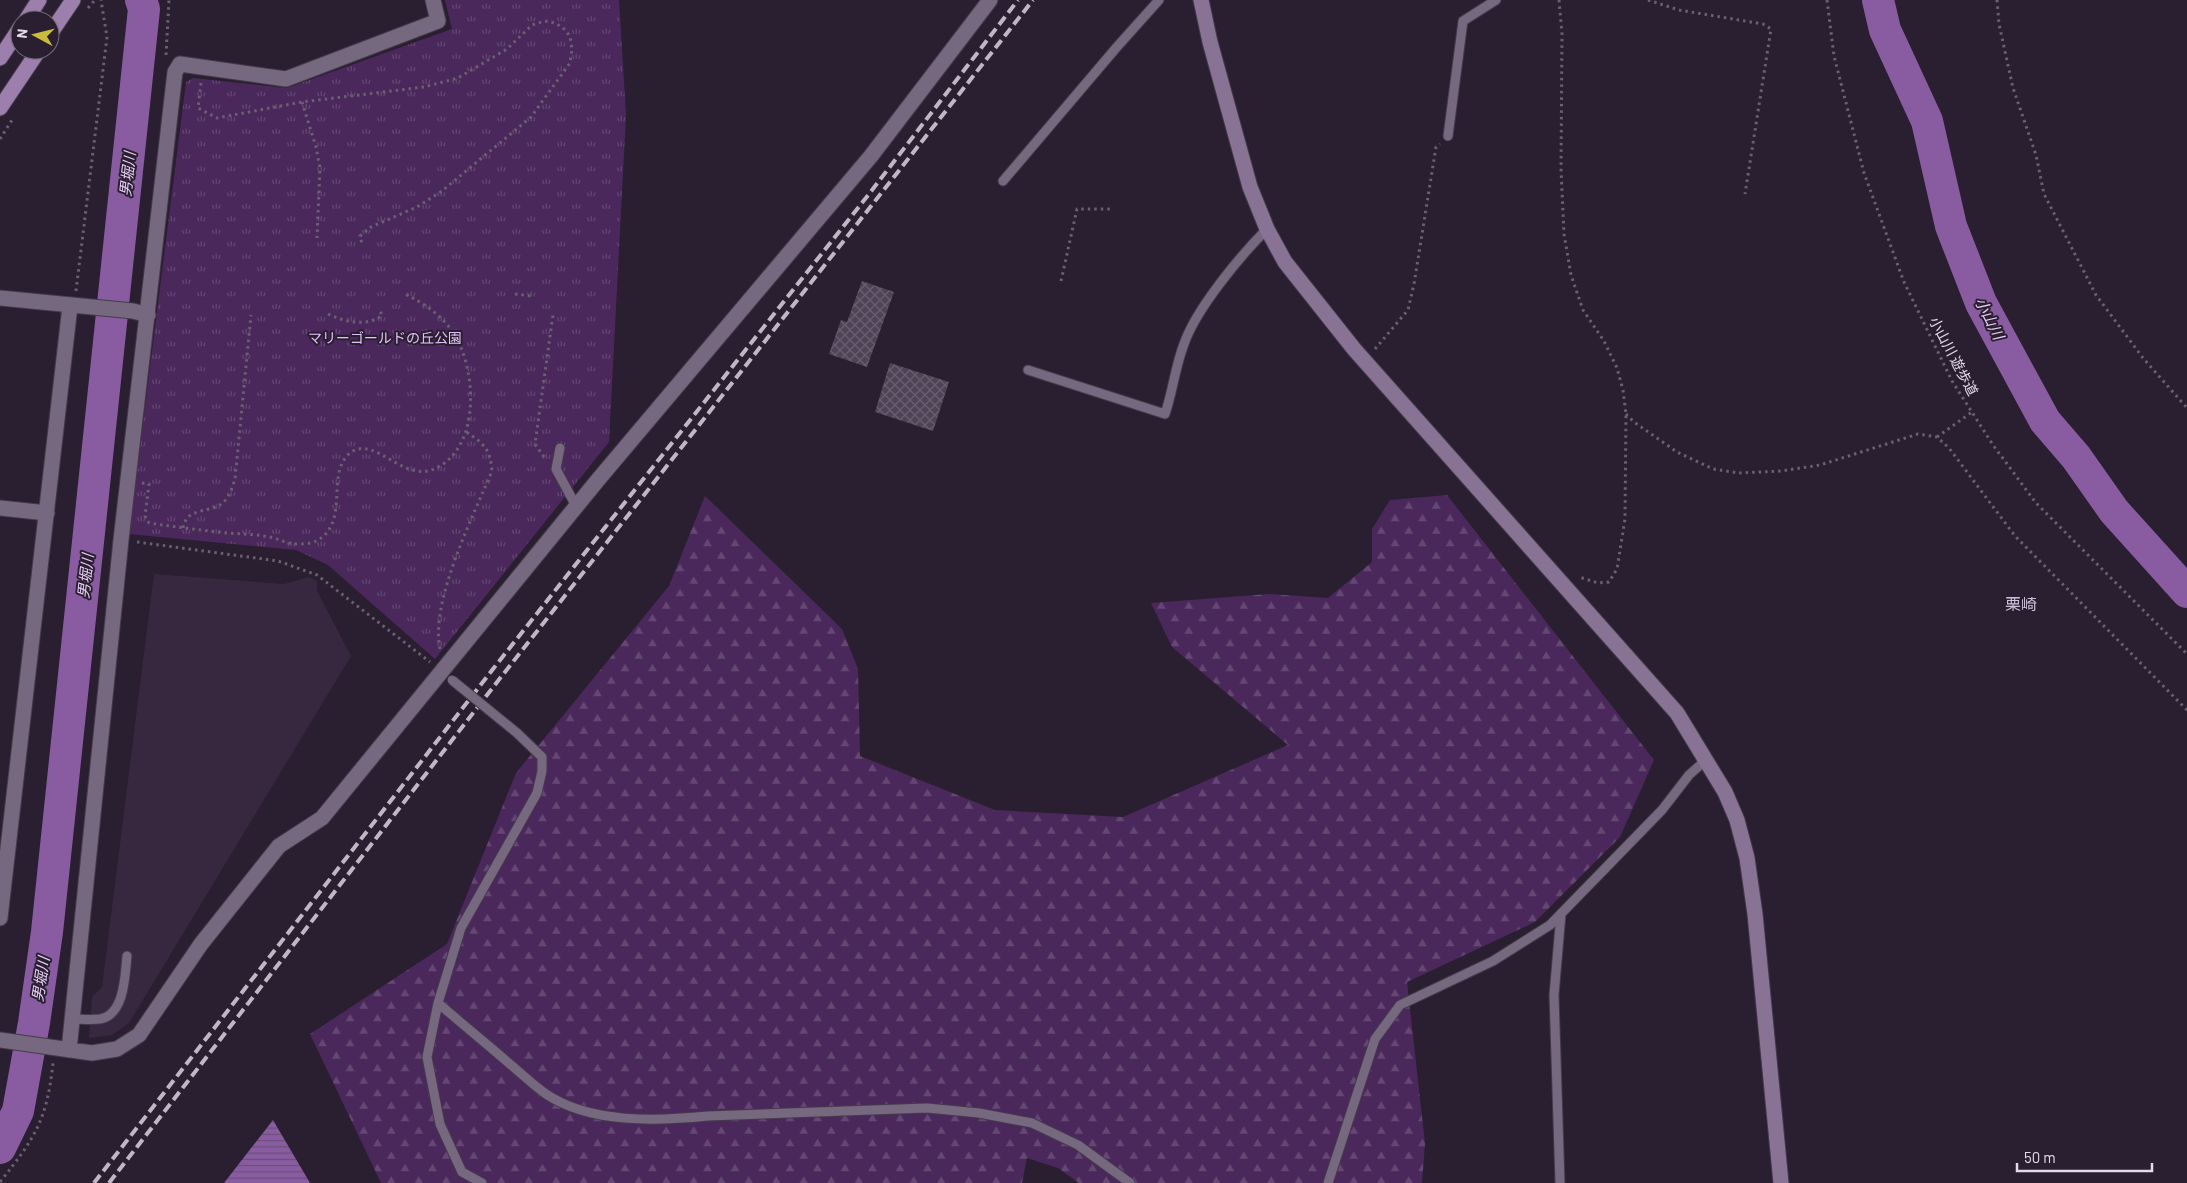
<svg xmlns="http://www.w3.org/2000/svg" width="2187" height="1183" font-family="Barlow,'Noto Sans JP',sans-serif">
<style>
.built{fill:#37283f}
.forest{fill:url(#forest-firs)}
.park{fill:url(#park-tufts)}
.water{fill:url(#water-rules)}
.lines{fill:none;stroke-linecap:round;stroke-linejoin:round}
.river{stroke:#895ca1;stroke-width:32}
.building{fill:url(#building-cross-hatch)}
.lane-casing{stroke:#443b4a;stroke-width:11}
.street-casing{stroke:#443b4a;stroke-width:17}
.secondary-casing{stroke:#443b4a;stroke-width:17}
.primary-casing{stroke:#443b4a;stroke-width:17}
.path{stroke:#6a6070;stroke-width:3;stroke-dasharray:2.5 4;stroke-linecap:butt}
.lane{stroke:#76687e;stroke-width:9}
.street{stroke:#76687e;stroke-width:15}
.secondary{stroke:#897395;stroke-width:15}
.primary{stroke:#9c7fac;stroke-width:15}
.rail{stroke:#c0b7c4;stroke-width:4;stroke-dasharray:10 5;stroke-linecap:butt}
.lane-bridge-casing{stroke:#443b4a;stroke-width:11;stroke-linecap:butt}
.lane-bridge{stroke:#76687e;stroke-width:9}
.labels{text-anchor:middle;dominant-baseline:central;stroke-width:4;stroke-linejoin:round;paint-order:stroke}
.park-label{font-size:14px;fill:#e4c0f9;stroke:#2a1e31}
.street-label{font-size:14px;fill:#e3dbe7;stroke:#2a1e31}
.water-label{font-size:15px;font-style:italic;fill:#e7cff5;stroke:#2a1e31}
.quarter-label{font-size:16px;fill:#cfc0d9;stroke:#2a1e31}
</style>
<defs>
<pattern id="forest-firs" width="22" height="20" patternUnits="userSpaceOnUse" patternTransform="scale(1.25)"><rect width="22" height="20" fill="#4a285b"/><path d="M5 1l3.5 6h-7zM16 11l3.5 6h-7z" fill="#644773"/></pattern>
<pattern id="park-tufts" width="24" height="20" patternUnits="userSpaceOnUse" patternTransform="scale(1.25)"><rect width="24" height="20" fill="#4a285b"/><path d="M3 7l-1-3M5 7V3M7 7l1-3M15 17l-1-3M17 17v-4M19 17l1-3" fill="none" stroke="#644773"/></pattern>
<pattern id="water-rules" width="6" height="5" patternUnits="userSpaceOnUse" patternTransform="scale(1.25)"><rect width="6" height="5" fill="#895ca1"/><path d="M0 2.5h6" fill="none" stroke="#6a5078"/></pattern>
<pattern id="building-cross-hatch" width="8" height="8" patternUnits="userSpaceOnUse" patternTransform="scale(1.25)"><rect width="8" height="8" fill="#504357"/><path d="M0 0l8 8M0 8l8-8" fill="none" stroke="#695e6f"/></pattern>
</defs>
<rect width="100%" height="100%" fill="#2a1e31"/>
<path class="built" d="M154,574L284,584L309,577L317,581V591L351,656L129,1023L112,1035L89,1038L92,997L102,987Z"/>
<path class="forest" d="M1447,495L1654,760L1620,837L1535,922L1407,982L1425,1144L1422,1183H1079L1058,1168L1027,1158L1022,1183H381L310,1034L447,944L516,773L669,586L705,496L842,629L858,669L860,756L995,810L1123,817L1288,745L1172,647L1151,603L1269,594L1328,598L1372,562V529L1390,500Z"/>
<path class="park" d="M445,0H619L626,115L609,442L435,659L328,565L296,550L129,534L186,82L193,78L287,88L452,29Z"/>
<path class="water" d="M273,1120L310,1183H224Z"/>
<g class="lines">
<path class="river" d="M1878,0L1885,30L1927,121L1951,226L1981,303L2045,421L2076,457L2114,511L2187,592
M0,1148L18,1111L34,1023L47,932L144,9L141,0"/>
</g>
<path class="building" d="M862,281L894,292L867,367L829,354L841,320L847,322Z
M890,363L949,382L933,431L875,412Z"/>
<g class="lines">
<defs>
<path id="lane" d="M1448,136L1463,21L1496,0
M1003,181L1116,48L1159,0
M1028,370L1165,414C1173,391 1175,367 1184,344C1196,309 1240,256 1267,229
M560,448L556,469L576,506
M438,1003C462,1024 487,1044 511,1065C522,1074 533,1085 546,1094C591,1124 657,1121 708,1116L927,1108L979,1113L1032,1123L1078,1145L1130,1183
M72,1019C81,1019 91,1020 100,1019C125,1015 125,974 127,956
M482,1183L462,1172L440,1124L427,1057L438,1003L461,928L537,793L542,771V757L517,733
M1328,1183L1375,1039L1400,1005L1493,961L1550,925L1662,810L1689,775L1707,759
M1560,1183L1554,995L1561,914"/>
<path id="street" d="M0,298L133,311L148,315
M0,508L47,513
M0,918L70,306
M0,1040L92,1053L117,1049L139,1035L201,944L279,846L322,818L597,481L871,156L990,0
M69,1050L121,540L175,72L180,64L286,79L438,21L433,0"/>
<path id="secondary" d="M1201,0L1210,42L1250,187L1267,229L1285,262L1354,349L1677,713L1725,792L1737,820L1747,858L1755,914L1781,1183"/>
<path id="primary" d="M26,20L39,0
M50,34L73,0
M0,58L20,28
M0,108L39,50"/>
</defs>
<use href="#lane" class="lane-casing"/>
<use href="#street" class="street-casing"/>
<use href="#secondary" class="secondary-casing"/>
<use href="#primary" class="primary-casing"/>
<path class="path" d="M1559,0L1562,34L1561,169L1564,234L1571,275L1583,310L1604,341L1617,368L1623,390L1626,414L1625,519L1617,569L1609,582L1598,583L1579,577
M1648,0L1679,10L1763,24L1771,29L1745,194
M1827,0L1834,56L1864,173L1904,282L1952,381L1993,445L2036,503L2187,654
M1997,0L1999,24L2013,88L2036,155L2044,194L2096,295L2143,358L2187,408
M88,8L95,0
M166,55L169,0
M201,83L198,108L217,118L302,102L424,87L458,78L507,49L532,25L545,21L555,23L563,28L570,36L572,49L570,63L531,117L442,191L417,207L371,227L360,236L362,244
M302,102L316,147L320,168L317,238
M0,139L12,120
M1061,281L1077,209H1112
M76,291L107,37L101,0
M515,294L531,296
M328,314C346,322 364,327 382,316L380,310
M1375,349L1408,310L1414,284L1436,147L1440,144
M1626,414L1634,422L1677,452L1713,469L1739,473L1781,471L1820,465L1918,434L1937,437L1949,448L2015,536L2187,710
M1937,437L1972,412
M544,457L535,444L553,315
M142,483L149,484L145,516L149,523C175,527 201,530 227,533C241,534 255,534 269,537C277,538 285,543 294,544C300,544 312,544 316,541C352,523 323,469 353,451C377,438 403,482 434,469C483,448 477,363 450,328C438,313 422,302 405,294
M183,528C187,504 215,516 227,498C231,493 233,485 235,479L251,315
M137,542L278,561L317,575L430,662
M440,649C430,601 473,517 492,471C490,448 484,444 465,431
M0,1182C35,1138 47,1120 53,1063"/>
<use href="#lane" class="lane"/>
<use href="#street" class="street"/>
<use href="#secondary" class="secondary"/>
<use href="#primary" class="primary"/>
<path class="rail" d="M94,1183L493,669L869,194L1018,0
M109,1183L494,686L1033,0"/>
<defs>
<path id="lane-bridge" d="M452,680L517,733"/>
</defs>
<use href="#lane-bridge" class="lane-bridge-casing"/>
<use href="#lane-bridge" class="lane-bridge"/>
</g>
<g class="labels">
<g class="park-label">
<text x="385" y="337">マリーゴールドの丘公園</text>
</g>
<g class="street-label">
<text transform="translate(1954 356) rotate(62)">小山川 遊歩道</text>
</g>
<g class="water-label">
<text transform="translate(127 174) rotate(-84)">男堀川</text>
<text transform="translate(1990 318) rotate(63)">小山川</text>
<text transform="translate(85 576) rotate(-84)">男堀川</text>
<text transform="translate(40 979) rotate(-81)">男堀川</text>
</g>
<g class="quarter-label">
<text x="2021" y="603">栗崎</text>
</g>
</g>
<g transform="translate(35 35) rotate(277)"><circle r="24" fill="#2a1e31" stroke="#746a7a"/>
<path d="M0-4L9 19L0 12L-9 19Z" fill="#c9bb3b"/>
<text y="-8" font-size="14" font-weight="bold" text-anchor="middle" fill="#e3dbe7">N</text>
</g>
<path d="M2017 1163v8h135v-8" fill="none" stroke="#e3dbe7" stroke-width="2.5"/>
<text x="2024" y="1163" font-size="15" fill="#e3dbe7" stroke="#2a1e31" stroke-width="4" paint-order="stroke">50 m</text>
</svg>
